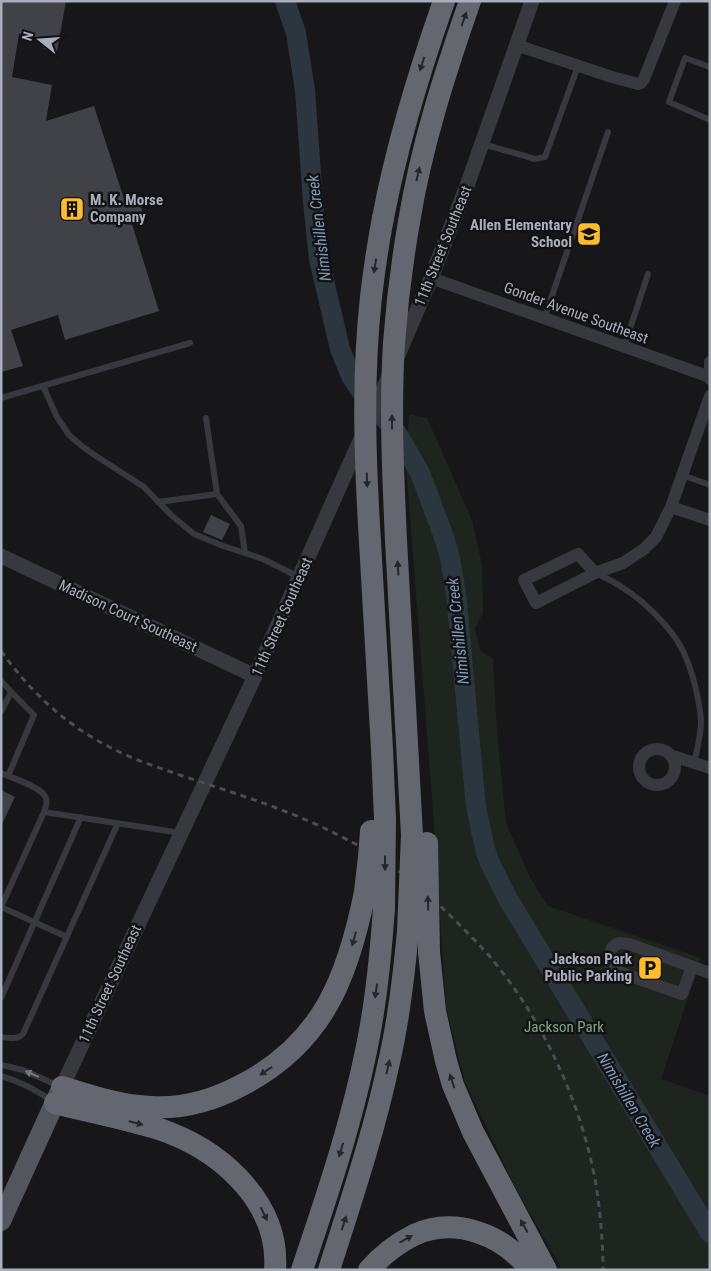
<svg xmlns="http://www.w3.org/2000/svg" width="711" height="1271" font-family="'Roboto Condensed',sans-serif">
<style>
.green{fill:#1d251e}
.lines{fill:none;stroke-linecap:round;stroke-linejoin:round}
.river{stroke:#2c363e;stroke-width:20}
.building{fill:#414247}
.service{stroke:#38393f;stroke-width:6}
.minor{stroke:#38393f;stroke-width:12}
.tertiary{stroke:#38393f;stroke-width:15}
.primary{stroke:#54565e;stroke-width:20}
.motorway{stroke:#646770;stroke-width:22}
.rail{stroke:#4b4d54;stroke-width:3;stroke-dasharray:6 5;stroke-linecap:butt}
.motorway-bridge{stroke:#646770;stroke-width:22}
.oneway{fill:#26272c}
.oneway2{fill:#767983}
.labels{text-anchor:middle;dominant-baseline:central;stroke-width:5;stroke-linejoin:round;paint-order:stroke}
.poi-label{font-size:15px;font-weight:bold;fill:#a9aeba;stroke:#121215;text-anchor:end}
.street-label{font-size:15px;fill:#a9aeba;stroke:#121215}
.park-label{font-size:15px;fill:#7fa682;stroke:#121215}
.water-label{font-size:16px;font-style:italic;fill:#7e9bb7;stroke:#121215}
</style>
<rect width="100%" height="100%" fill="#17171a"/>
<path class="green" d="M409,414L427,418L472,520L482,565L483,613L475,628L480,650L493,659L497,732L506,823L530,877L548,906L701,958L661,1079L710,1096V1270H560L559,1264L515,1187L465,1082L446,1007L434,824L406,466Z"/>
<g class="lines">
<path class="river" d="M285,1L296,33L305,90L313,202L319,259L340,349L351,376L361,391L397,433L420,473L445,540L450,558L456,593L476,807L485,849L490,863L508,899L710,1233"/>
</g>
<path class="building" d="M1,1H66L57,51L44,49L46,39L19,34L12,77L52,85L46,121L94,106L125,202L138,198L144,216L131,221L159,311L65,340L58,315L11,330L23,366L1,372Z
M211,515L230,524L222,540L203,532Z
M1,790L15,797L1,826Z"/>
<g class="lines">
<path class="service" d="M710,67L685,58L669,102L710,120
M483,144L535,159L545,157L578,66
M544,319L608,132
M624,347L648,274
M43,386L57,417L69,435L83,447L93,454L144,487L171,515L194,534L223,546L245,553L263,559L299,577
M1,398L190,343
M206,418L217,494L241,526L245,553
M682,475L710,485
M158,502L217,494
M596,573C605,578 615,582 623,588C644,601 672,628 683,651C692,669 700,702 701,721C701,736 697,749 694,763
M1,681L23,704L34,715L8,776
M1,712L11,692
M1,773C12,778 39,786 45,796C48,801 46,806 44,812L1,907
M44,812L181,833
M1,907L67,937
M1,998L81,817
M1,1037C9,1038 17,1040 23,1034L118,823
M1,1065L23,1070L59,1086
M1,1076C20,1081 35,1090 51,1100"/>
<path class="minor" d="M516,45L612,77L638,84L641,83L644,79L675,1
M431,278L710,377
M710,362V379
M671,507L710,520
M595,573L578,554L524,580L536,603L595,573L623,563L644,549L656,537L671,507L710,396
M639 767a18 18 0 1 1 36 0a18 18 0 1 1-36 0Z
M670,755L710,768
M692,967L682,994L619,972C617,971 613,969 612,967C605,960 610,945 620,943C623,943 626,944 629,944L710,973"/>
<path class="tertiary" d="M398,355L431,278L468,183L532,1
M1,556L255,676
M62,1087L255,676L389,376"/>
<path class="primary" d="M1,1221L61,1089"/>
<path class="motorway" d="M383,218C397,144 419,72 444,1
M409,222C421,147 445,73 470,1
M396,540L412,835
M370,542L382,749L385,819
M429,952L435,1011L446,1061L453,1085L473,1132L546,1270
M62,1087C91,1096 120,1106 151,1107C182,1109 214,1100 242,1085C323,1043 348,977 365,892
M55,1103C79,1109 102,1114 126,1120C141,1124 156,1127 170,1133C226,1155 280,1206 275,1270
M302,1270C328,1193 354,1116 369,1036C377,994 381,951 384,908
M329,1270C351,1201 374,1133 389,1062C399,1019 404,975 408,931
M369,1270C382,1255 396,1244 414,1235C455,1216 504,1235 530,1270"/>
<path class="rail" d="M1,651C38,702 78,735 135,759C203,785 275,802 340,836C354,843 367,850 380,858C400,871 419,886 436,902C453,918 469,934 484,950C543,1016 586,1111 598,1198C601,1222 603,1246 603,1270"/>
<path class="motorway-bridge" d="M396,540C393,475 390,409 394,343C397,302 402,262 409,222
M370,542C365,461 362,378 371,297C374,271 378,244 383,218
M427,843L429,952
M365,892L369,857L371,831
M384,908L385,819
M408,931L412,835"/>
</g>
<defs><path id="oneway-solid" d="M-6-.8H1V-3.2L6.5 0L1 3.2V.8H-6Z" transform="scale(1.25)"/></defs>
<g class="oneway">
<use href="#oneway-solid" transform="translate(464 19) rotate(-71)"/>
<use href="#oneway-solid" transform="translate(422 64) rotate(108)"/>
<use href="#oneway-solid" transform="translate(418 174) rotate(-77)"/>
<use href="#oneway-solid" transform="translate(375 266) rotate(99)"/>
<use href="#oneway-solid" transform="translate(392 422) rotate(-90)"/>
<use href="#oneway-solid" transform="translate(367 480) rotate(88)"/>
<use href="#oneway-solid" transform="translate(398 568) rotate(-93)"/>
<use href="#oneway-solid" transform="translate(385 863) rotate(90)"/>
<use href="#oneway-solid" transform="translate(428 903) rotate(-91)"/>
<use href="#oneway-solid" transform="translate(354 939) rotate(105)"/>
<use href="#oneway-solid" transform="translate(376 991) rotate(98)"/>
<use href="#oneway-solid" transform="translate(388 1067) rotate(-77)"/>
<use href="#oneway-solid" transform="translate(266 1071) rotate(146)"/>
<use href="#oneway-solid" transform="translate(452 1081) rotate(-108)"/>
<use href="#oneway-solid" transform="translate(136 1123) rotate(14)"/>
<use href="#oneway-solid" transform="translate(341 1150) rotate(107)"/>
<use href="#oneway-solid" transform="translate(264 1214) rotate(64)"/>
<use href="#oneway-solid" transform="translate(344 1223) rotate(-72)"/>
<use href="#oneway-solid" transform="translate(524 1226) rotate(-119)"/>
<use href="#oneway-solid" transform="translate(406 1239) rotate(-29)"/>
</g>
<use class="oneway2" href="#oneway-solid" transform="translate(32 1074) rotate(-157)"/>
<defs>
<symbol id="building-square" viewBox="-11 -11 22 22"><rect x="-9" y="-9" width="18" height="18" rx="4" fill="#fcbc2d" stroke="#121215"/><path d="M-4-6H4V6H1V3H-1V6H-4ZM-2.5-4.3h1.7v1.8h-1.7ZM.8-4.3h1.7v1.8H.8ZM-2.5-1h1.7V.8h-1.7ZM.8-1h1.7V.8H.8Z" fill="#111"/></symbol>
<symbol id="school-square" viewBox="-11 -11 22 22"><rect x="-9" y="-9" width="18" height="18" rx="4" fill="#fcbc2d" stroke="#121215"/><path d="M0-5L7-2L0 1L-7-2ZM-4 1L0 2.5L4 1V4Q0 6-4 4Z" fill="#111"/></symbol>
<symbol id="parking-square" viewBox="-11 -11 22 22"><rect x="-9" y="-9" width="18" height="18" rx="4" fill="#fcbc2d" stroke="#121215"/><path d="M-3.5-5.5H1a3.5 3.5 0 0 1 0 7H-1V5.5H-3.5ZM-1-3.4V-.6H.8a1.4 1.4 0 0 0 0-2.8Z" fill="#111"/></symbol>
</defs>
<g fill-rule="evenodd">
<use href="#building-square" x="58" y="195" width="28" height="28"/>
<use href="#school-square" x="575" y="220" width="28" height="28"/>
<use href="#parking-square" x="636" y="954" width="28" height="28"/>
</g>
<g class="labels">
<g class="poi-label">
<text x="90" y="200" text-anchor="start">M. K. Morse<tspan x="90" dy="17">Company</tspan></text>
<text x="572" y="225">Allen Elementary<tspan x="572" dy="17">School</tspan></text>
<text x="632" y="959">Jackson Park<tspan x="632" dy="17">Public Parking</tspan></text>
</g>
<g class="street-label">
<text transform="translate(443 246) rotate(-68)">11th Street Southeast</text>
<text transform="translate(576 313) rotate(20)">Gonder Avenue Southeast</text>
<text transform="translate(128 616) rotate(25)">Madison Court Southeast</text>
<text transform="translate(282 617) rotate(-66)">11th Street Southeast</text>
<text transform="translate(110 984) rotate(-65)">11th Street Southeast</text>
</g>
<g class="park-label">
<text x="564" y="1027">Jackson Park</text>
</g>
<g class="water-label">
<text transform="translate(319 228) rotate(-97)">Nimishillen Creek</text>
<text transform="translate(458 631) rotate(-96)">Nimishillen Creek</text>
<text transform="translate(629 1100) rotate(59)">Nimishillen Creek</text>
</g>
</g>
<rect width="711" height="1271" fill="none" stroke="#a9aeba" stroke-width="5"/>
<g transform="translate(40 40) rotate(287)" stroke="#121215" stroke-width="4" paint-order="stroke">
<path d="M0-4L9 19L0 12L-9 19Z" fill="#a9aeba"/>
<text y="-8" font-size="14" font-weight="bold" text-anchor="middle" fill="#a9aeba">N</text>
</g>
</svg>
